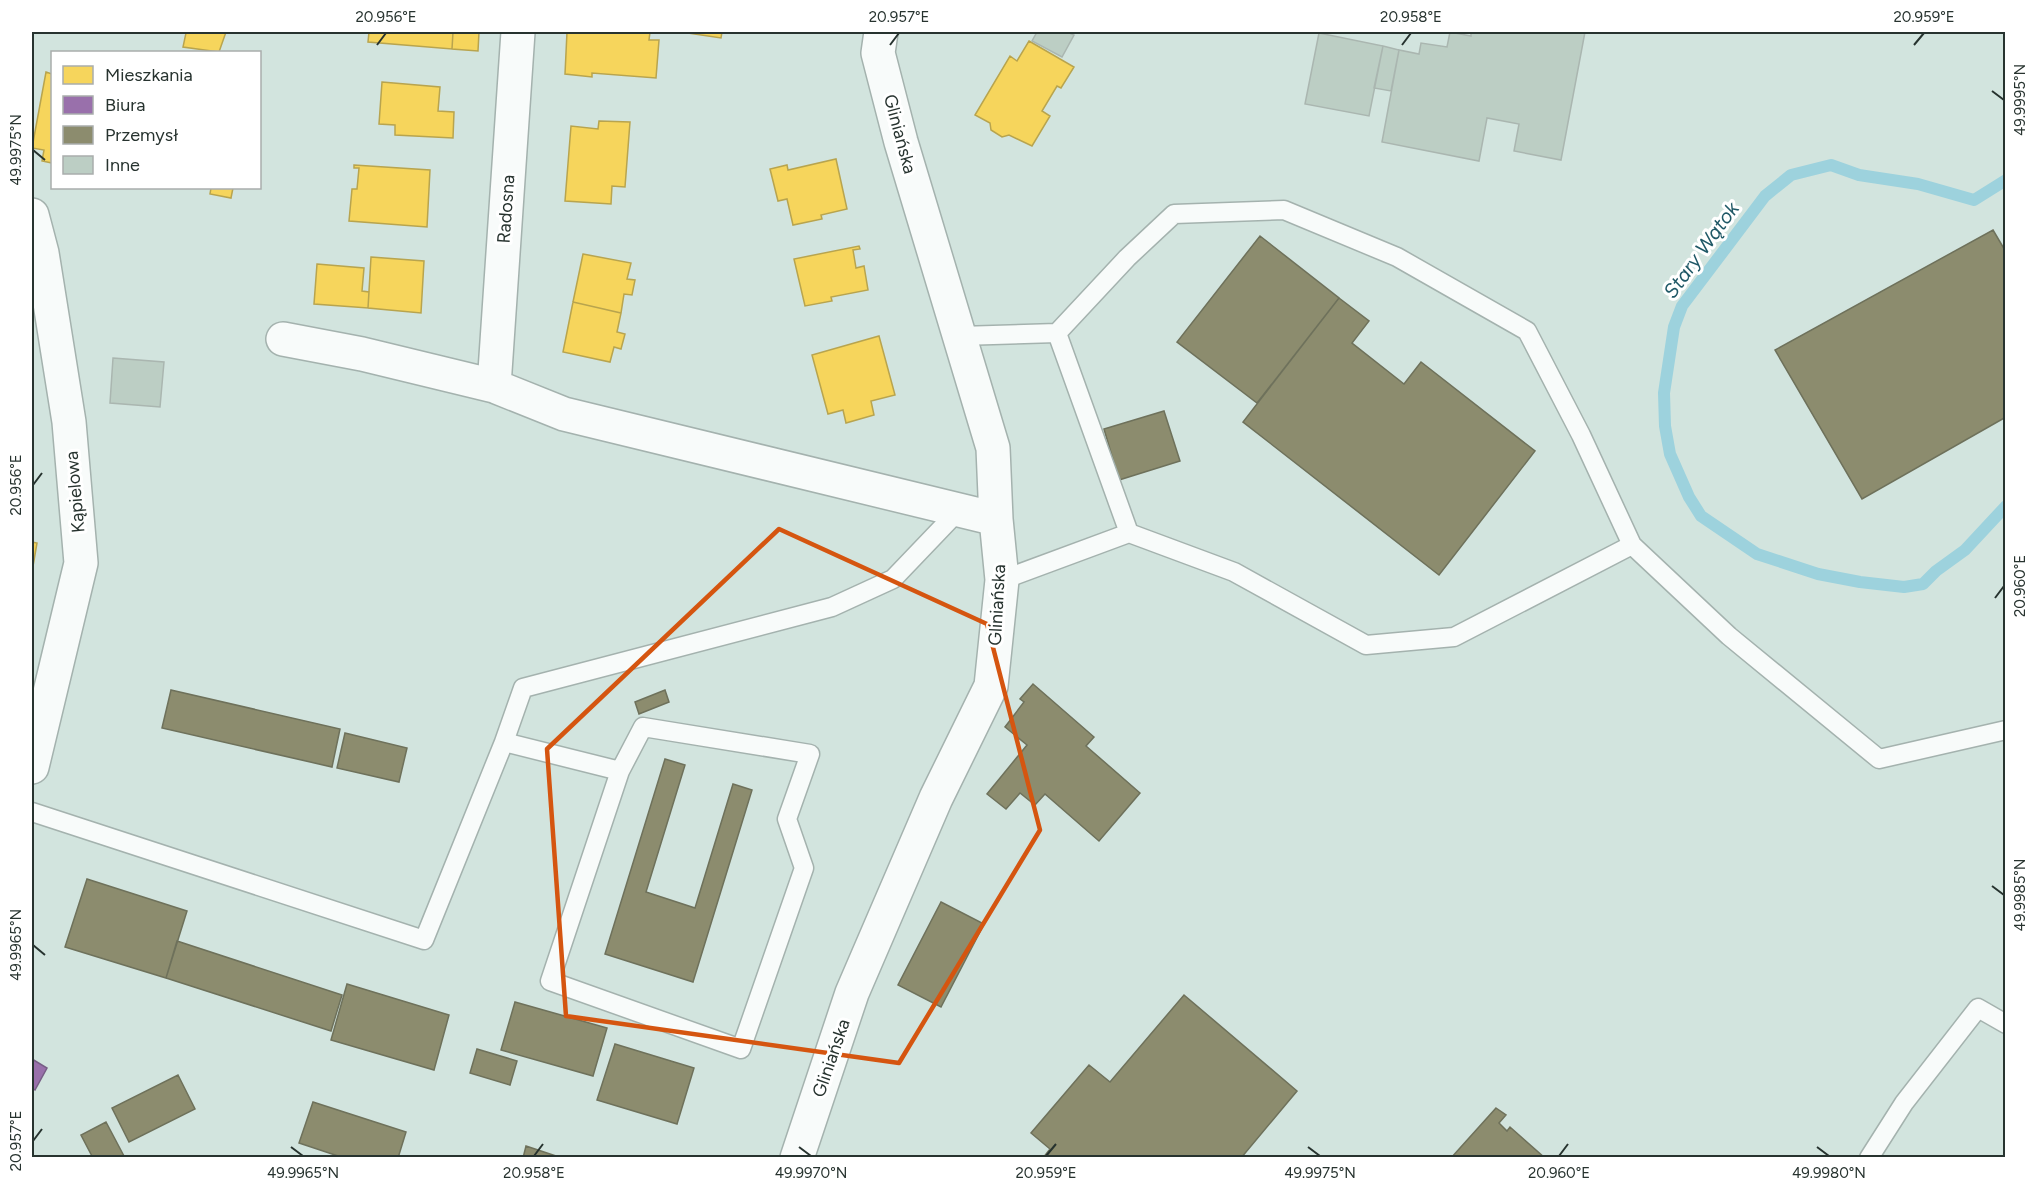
<svg xmlns="http://www.w3.org/2000/svg" width="2037" height="1189" font-family="Figtree,sans-serif">
<style>
.homes{fill:#f6d55c;stroke:#b8a44e;stroke-width:1.5}
.offices{fill:#9970ab;stroke:#775e86;stroke-width:1.5}
.industry{fill:#8c8c6e;stroke:#6e715b;stroke-width:1.5}
.lines{fill:none;stroke-linecap:round;stroke-linejoin:round}
.stream{stroke:#9dd2dd;stroke-width:12}
.building{fill:#bccec4;stroke:#aab6b0;stroke-width:1.5}
.service-casing{stroke:#a4b2ae;stroke-width:21}
.minor-casing{stroke:#a4b2ae;stroke-width:36}
.service{stroke:#f8fbfa;stroke-width:18}
.minor{stroke:#f8fbfa;stroke-width:33}
.marked{fill:none;stroke:#d55510;stroke-width:4.5;stroke-linejoin:round}
.ticks{fill:none;stroke:#27332f;stroke-width:2}
.labels{text-anchor:middle;dominant-baseline:central;stroke-width:6;stroke-linejoin:round;paint-order:stroke}
.street-label{font-size:18px;fill:#27332f;stroke:#fff}
.water-label{font-size:20px;font-style:italic;fill:#1f5866;stroke:#fff}
.neatline{fill:none;stroke:#27332f;stroke-width:2}
.ticks-label{font-size:15px;text-anchor:middle;fill:#27332f}
</style>
<rect width="100%" height="100%" fill="#d2e4de"/>
<path class="homes" d="M176,32H226L219,52L183,47L186,33Z
M369,32H453L452,49L368,42Z
M453,32H479L478,51L452,49Z
M567,32H650L649,40H659L656,78L592,73V77L565,74Z
M681,32H722L721,38Z
M1029,41L1074,67L1061,88L1057,86L1042,111L1050,116L1032,146L1009,135L1002,137L991,130L990,123L975,115L1010,56L1017,61Z
M46,72L52,74V163L42,161L44,150L32,148Z
M382,82L440,87L438,111L454,112L453,138L395,135V125L379,124Z
M599,121L630,122L625,187L612,186L611,204L565,201L571,126L598,129Z
M836,159L847,209L821,215L822,219L793,225L787,199L778,201L770,169L787,165L788,170Z
M354,165L430,170L427,227L349,221L352,189H357L359,168H354Z
M211,188H233L231,198L210,194Z
M859,246L860,249L853,250L856,268L864,266L868,290L831,297L832,301L805,306L794,259Z
M583,254L631,263L627,279L635,280L632,295L624,294L621,313L573,302Z
M371,257L424,261L421,313L368,308Z
M317,264L364,268L362,291L369,292L368,308L314,304Z
M573,302L621,313L617,332L625,334L621,349L614,347L610,362L563,352Z
M879,336L895,395L871,401L874,415L846,423L843,410L828,414L812,355Z
M32,542L37,543L32,572Z"/>
<path class="offices" d="M32,1059L47,1068L35,1090L32,1088Z"/>
<path class="industry" d="M1993,230L2006,252V417L1862,499L1775,350Z
M1260,236L1339,298L1257,403L1177,342Z
M1339,298L1369,321L1352,343L1404,384L1421,362L1535,451L1439,575L1243,422Z
M1164,411L1180,461L1119,480L1104,429Z
M1033,684L1094,737L1086,746L1140,793L1099,841L1045,794L1035,805L1020,793L1006,809L987,794L1027,745L1005,727L1024,702L1020,699Z
M171,690L340,729L332,767L162,728Z
M665,690L669,702L639,714L635,702Z
M345,733L407,748L399,782L337,768Z
M665,759L685,765L646,892L695,908L733,784L752,790L693,982L605,954Z
M87,879L187,911L166,978L65,947Z
M941,902L984,924L941,1007L898,985Z
M177,941L342,995L331,1031L166,978Z
M347,984L449,1015L434,1070L331,1040Z
M1184,995L1297,1091L1241,1158H1043L1050,1149L1031,1133L1089,1065L1110,1082Z
M515,1002L607,1028L593,1076L501,1050Z
M615,1044L694,1068L677,1124L597,1100Z
M477,1049L517,1061L510,1085L470,1073Z
M178,1075L195,1109L129,1142L112,1108Z
M313,1102L406,1132L398,1158H344L299,1143Z
M1496,1108L1506,1115L1499,1123L1507,1131L1510,1127L1545,1158H1451Z
M106,1122L125,1158H93L81,1135Z
M526,1146L562,1158H523Z"/>
<g class="lines">
<path class="stream" d="M2006,180L1974,200L1918,184L1859,175L1831,165L1791,175L1765,196L1682,306L1674,327L1664,393L1665,426L1670,454L1689,497L1701,516L1757,554L1818,574L1860,582L1904,587L1923,584L1936,571L1965,550L2006,506"/>
</g>
<path class="building" d="M1037,32H1067L1074,35L1062,57L1032,41Z
M1450,32L1471,36V32H1585L1561,160L1514,151L1519,124L1487,118L1479,161L1382,142L1399,50L1419,54L1421,43L1447,47Z
M1319,33L1383,46L1369,116L1305,104Z
M1383,46L1399,50L1391,91L1374,88Z
M113,358L164,362L160,407L110,403Z"/>
<g class="lines">
<defs>
<path id="service" d="M1057,333L1129,533
M960,336L1057,333L1127,258L1174,214L1284,210L1397,257L1527,331L1581,435L1632,545
M1002,580L1129,533L1234,572L1366,645L1454,637L1632,545L1729,636L1879,759L2006,730
M620,771L643,727L810,754L787,819L804,868L741,1049L550,981L620,771L504,742L523,688L832,607L893,579L959,510
M32,812L424,940L504,742
M1869,1158L1904,1103L1978,1008L2006,1024"/>
<path id="minor" d="M32,215L42,253L69,422L81,563L32,767
M283,339L362,354L494,386L564,414L996,519
M494,386L518,32
M797,1158L852,993L936,798L991,686L1002,580L996,519L993,448L901,142L878,53L881,32"/>
</defs>
<use href="#service" class="service-casing"/>
<use href="#minor" class="minor-casing"/>
<use href="#service" class="service"/>
<use href="#minor" class="minor"/>
</g>
<path class="marked" d="M779,529L987,624L1040,830L899,1063L566,1016L547,749Z"/>
<path class="ticks" d="M377,45L386,33M890,45L899,33M1402,45L1411,33M1914,45L1924,33M1992,91L2004,100M33,150L45,160M33,485L42,473M1995,598L2004,586M1992,886L2004,895M33,945L45,955M33,1141L42,1129M291,1147L303,1156M799,1147L811,1156M1308,1147L1320,1156M1817,1147L1829,1156M534,1156L543,1144M1046,1156L1056,1144M1559,1156L1568,1144"/>
<g class="labels">
<g class="street-label">
<text transform="translate(900 134) rotate(75)">Gliniańska</text>
<text transform="translate(506 209) rotate(-86)">Radosna</text>
<text transform="translate(75 492) rotate(-95)">Kąpielowa</text>
<text transform="translate(997 605) rotate(-87)">Gliniańska</text>
<text transform="translate(831 1058) rotate(-71)">Gliniańska</text>
</g>
<g class="water-label">
<text transform="translate(1701 250) rotate(-54)">Stary Wątok</text>
</g>
</g>
<rect width="2037" height="1189" fill="none" stroke="#ffffff" stroke-width="66"/>
<rect x="51" y="51" width="210" height="138" fill="#ffffff" stroke="#a9adac" stroke-width="1.5"/>
<rect x="63" y="66" width="30" height="18" fill="#f6d55c" stroke="#a9adac" stroke-width="1.5"/>
<text x="105" y="81" font-size="18" fill="#27332f">Mieszkania</text>
<rect x="63" y="96" width="30" height="18" fill="#9970ab" stroke="#a9adac" stroke-width="1.5"/>
<text x="105" y="111" font-size="18" fill="#27332f">Biura</text>
<rect x="63" y="126" width="30" height="18" fill="#8c8c6e" stroke="#a9adac" stroke-width="1.5"/>
<text x="105" y="141" font-size="18" fill="#27332f">Przemysł</text>
<rect x="63" y="156" width="30" height="18" fill="#bccec4" stroke="#a9adac" stroke-width="1.5"/>
<text x="105" y="171" font-size="18" fill="#27332f">Inne</text>
<rect x="33" y="33" width="1971" height="1123" class="neatline"/>
<g class="ticks-label">
<text x="386" y="22">20.956°E</text>
<text x="899" y="22">20.957°E</text>
<text x="1411" y="22">20.958°E</text>
<text x="1924" y="22">20.959°E</text>
<text transform="translate(2020 100) rotate(-90)" y="5">49.9995°N</text>
<text transform="translate(16 150) rotate(-90)" y="5">49.9975°N</text>
<text transform="translate(16 485) rotate(-90)" y="5">20.956°E</text>
<text transform="translate(2020 586) rotate(-90)" y="5">20.960°E</text>
<text transform="translate(2020 895) rotate(-90)" y="5">49.9985°N</text>
<text transform="translate(16 945) rotate(-90)" y="5">49.9965°N</text>
<text transform="translate(16 1141) rotate(-90)" y="5">20.957°E</text>
<text x="303" y="1178">49.9965°N</text>
<text x="534" y="1178">20.958°E</text>
<text x="811" y="1178">49.9970°N</text>
<text x="1046" y="1178">20.959°E</text>
<text x="1320" y="1178">49.9975°N</text>
<text x="1559" y="1178">20.960°E</text>
<text x="1829" y="1178">49.9980°N</text>
</g>
</svg>
